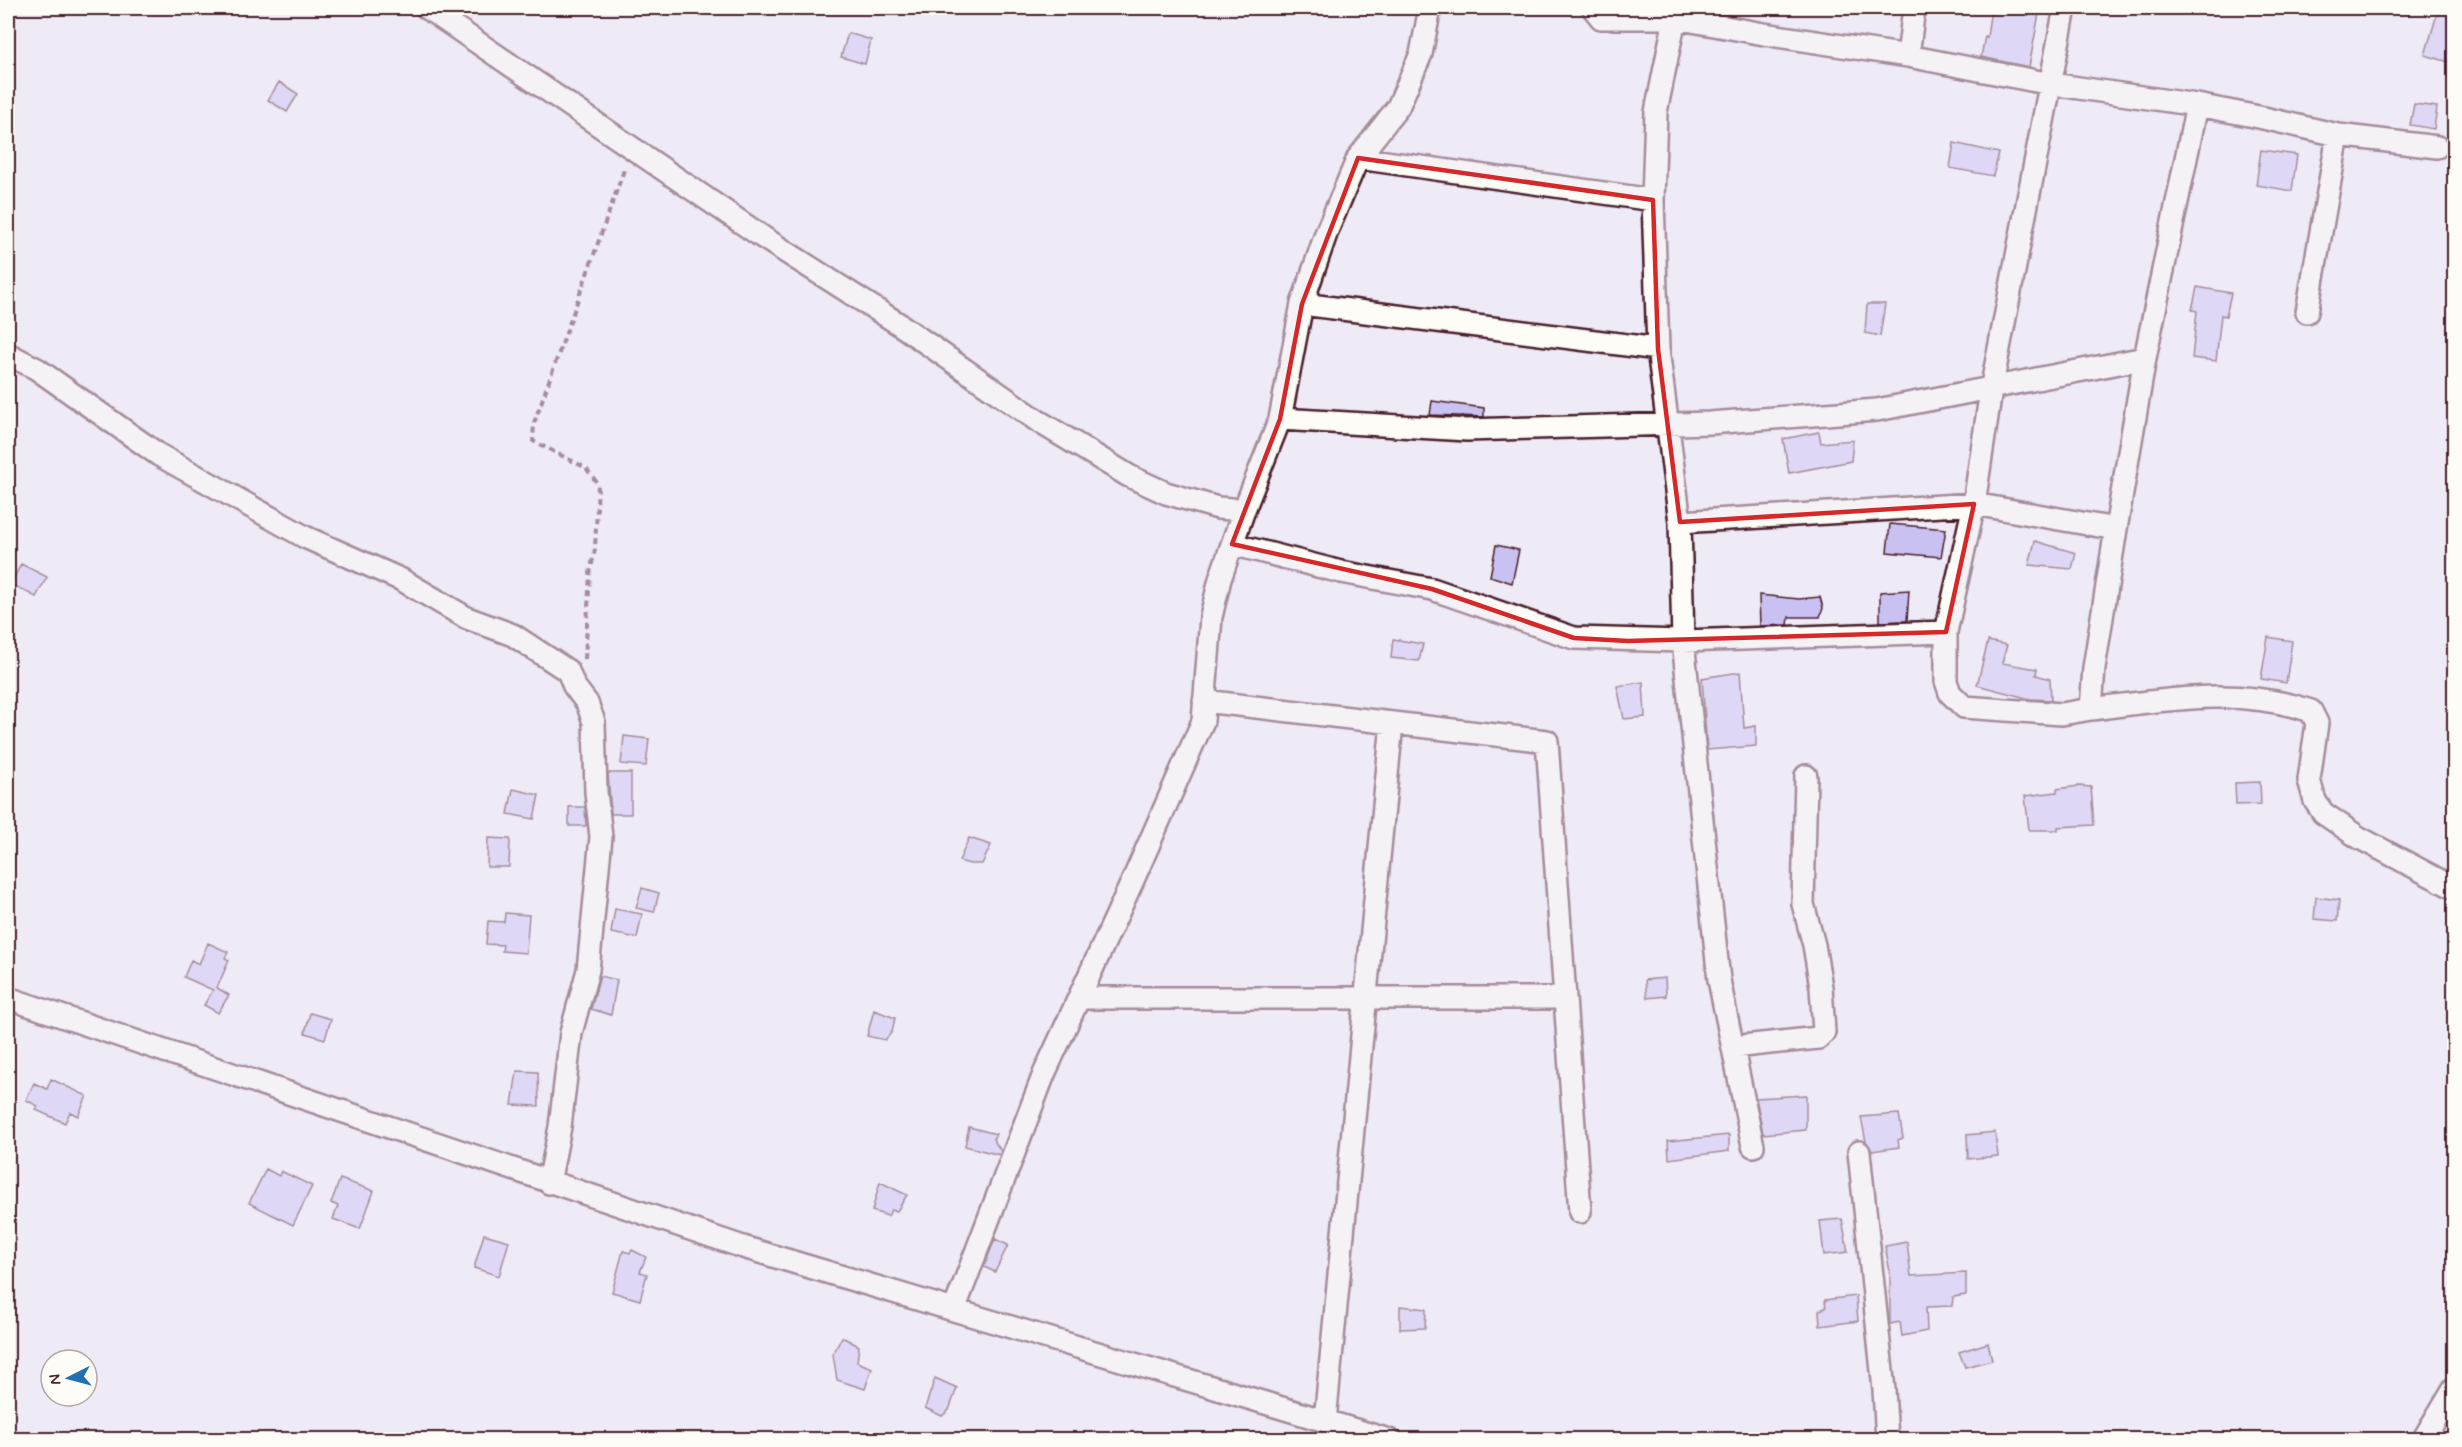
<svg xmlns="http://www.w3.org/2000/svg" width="2462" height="1447" font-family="Mynerve,sans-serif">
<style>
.building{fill:#cac1f3;stroke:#4a1f2b;stroke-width:1.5}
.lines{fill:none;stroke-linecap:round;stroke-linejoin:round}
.minor-casing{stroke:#4a1f2b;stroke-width:26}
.path{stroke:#4a1f2b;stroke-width:4;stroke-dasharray:6 4.5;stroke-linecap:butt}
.minor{stroke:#fdfcf7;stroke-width:21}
.marked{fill:none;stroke:#d62828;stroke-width:4.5;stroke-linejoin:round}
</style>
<rect width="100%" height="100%" fill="#eeeaf6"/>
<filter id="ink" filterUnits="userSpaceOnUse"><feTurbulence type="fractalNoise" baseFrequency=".0167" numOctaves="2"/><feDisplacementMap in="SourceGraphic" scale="12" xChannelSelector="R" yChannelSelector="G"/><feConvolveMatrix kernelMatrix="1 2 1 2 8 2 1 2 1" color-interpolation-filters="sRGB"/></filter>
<g filter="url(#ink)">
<path class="building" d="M1991,8H2040L2029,67L1981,57L1985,36L1987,37Z
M2438,11L2454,16V44L2449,62L2425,55Z
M848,33L871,40L865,64L841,57Z
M279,82L298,94L287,112L268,100Z
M2414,104L2437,107L2434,129L2410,125Z
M1954,143L1999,153L1993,176L1950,168Z
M2261,150L2297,155L2292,191L2256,185Z
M2197,287L2231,293L2226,316L2221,315L2216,361L2192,358L2197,311L2192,310Z
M1867,304H1885L1880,336L1865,333Z
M1432,401L1484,408V417L1430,415Z
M1819,432L1821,443L1853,440L1851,461L1789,473L1783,439Z
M1890,524L1946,529L1941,557L1887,552Z
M2035,541L2076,553L2072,569L2029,565Z
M1496,545L1519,550L1512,583L1490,576Z
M21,564L47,577L36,597L11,584Z
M1909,590L1907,621L1880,622V592Z
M1759,595L1799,599L1820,597L1823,608L1820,617H1789L1788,625L1760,626Z
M2268,637L2292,641L2286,683L2261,679Z
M1393,639L1423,644L1419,661L1391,658Z
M1988,641L2007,645L2002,663L2037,669L2036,675L2050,679L2051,700L2030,699L1977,685Z
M1740,672L1744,728L1756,726V746L1707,750L1702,678Z
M1643,682L1645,717L1624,719L1617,686Z
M624,736L649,739L646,766L621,764Z
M608,773H631V814H611Z
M2260,782L2261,804L2236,805L2235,783Z
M2079,786L2091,787L2094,825L2058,827V830H2029L2025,796L2057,792V789Z
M513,789L539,795L534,819L508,814Z
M569,807H585L586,826H569Z
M488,838L510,839L509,867H487Z
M969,838L991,845L982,864H970L959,861Z
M642,888L659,893L654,912L636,908Z
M2316,897L2339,900L2337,921L2314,919Z
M615,909L642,914L637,938L611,933Z
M505,913L529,915L526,953L502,951L503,945L486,944L488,921L504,922Z
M208,943L228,952L225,958L229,960L217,988L229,995L218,1013L204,1005L213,990L184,977L191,960L199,964Z
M600,976L617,980L611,1015L591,1009Z
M1665,978L1666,996L1647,998L1645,980Z
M874,1010L895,1018L892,1032L885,1040L867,1036Z
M310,1013L331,1019L325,1039L305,1033Z
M517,1071L538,1072L539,1106L512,1105Z
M51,1079L87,1096L78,1116L70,1112L65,1123L36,1110L38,1106L26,1100L34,1083L47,1089Z
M1806,1095V1130L1763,1134L1756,1098Z
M1899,1114L1903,1138L1898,1140L1899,1147L1872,1151L1866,1142L1861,1117Z
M969,1127L996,1134L993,1139L1001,1151L1000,1155L965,1146Z
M1995,1132L1998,1156L1968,1159L1967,1135Z
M1729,1135V1151L1669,1159L1668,1141Z
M266,1169L279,1176L281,1171L312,1186L293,1225L249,1203Z
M340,1179L374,1191L360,1229L333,1219L338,1206L331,1203Z
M880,1182L907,1195L897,1211L891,1210L888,1216L872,1211Z
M1842,1219L1848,1252L1824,1255L1820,1221Z
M484,1234L509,1241L499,1276L474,1268Z
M995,1239L1008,1245L995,1272L984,1267Z
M1907,1242L1911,1276L1966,1273V1295L1953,1297L1952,1306L1926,1307L1927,1331L1902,1336L1900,1322L1890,1324V1272L1885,1246Z
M632,1250L646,1257L640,1272L647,1274L640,1300L612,1292L623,1251L630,1253Z
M1856,1296L1858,1321L1820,1326L1819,1310L1826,1308L1825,1300Z
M1400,1306L1426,1309L1425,1328L1400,1329Z
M842,1337L859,1346L857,1362L872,1368L865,1389L837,1380L833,1354Z
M1988,1343L1992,1360L1965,1367L1959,1352Z
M935,1378L957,1388L949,1410L942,1416L925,1408Z"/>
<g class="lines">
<defs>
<path id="minor" d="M427,8L764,238L899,324L1038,421L1129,476L1166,493L1218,508L1244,510L1220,579L1211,617L1203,721L1133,880L1044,1074L954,1310
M1593,8L1601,18H1675L1764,34L1908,56L2051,84L2197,105L2259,117L2338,135L2437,147
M2065,8L1991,390L1974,504L1946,632V681L1950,693L1964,707L2062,714L2091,709
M1675,18L1656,112L1653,200L1658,349L1680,522L1683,641L1719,980L1753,1146
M1908,56L1914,8
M1358,158L1653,200
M1302,304L1658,349
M2307,312L2338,135
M8,354L37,369L159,455L305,537L402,580L467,618L513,635L568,671L574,686L587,703L594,722L596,792L601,837L588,970L571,1033L560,1127L549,1183
M1280,419L1467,430L1710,423L1877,410L2145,358L2197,105
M1244,510L1280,419L1302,304L1327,231L1358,158L1398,107L1421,54L1430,8
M1680,522L1974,504L2116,529L2094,668L2091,709C2165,700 2239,686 2311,711L2317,723L2309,780L2315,801L2323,813L2358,837L2454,888
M2116,529L2145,358
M1232,544L1341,572L1432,589L1574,638L1683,641L1946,632
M1204,701L1547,741L1580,1212
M8,998L743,1247L1389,1440
M1080,998H1565
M1733,1047L1818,1038L1824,1032L1821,987L1814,945L1803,904L1806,776
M1859,1152L1884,1390L1887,1440
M1325,1421L1392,723
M2423,1440L2454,1388"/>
</defs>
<use href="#minor" class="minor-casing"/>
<path class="path" d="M585,659L590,573L595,549L598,484L586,468L533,441L534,423L625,167"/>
<use href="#minor" class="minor"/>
</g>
</g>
<path d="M0 0H2462V1447H0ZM1358,158L1653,200L1658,349L1680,522L1974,504L1946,632L1628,641L1574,638L1432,589L1232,544L1280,419L1302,304Z" fill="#eeeaf6" fill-opacity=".55" fill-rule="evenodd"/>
<path class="marked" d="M1358,158L1653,200L1658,349L1680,522L1974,504L1946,632L1628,641L1574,638L1432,589L1232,544L1280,419L1302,304Z"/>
<rect width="2462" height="1447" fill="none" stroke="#fdfcf7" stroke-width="30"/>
<rect x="15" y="15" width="2432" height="1417" fill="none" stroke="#4a1f2b" stroke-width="2" filter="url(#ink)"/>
<g transform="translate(69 1378) rotate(264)"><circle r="28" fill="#fdfcf7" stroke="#b5a4a5" stroke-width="1.5"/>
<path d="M0-4.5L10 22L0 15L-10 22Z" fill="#1f6fb2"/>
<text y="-9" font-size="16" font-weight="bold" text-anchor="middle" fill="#4a1f2b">N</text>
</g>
</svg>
